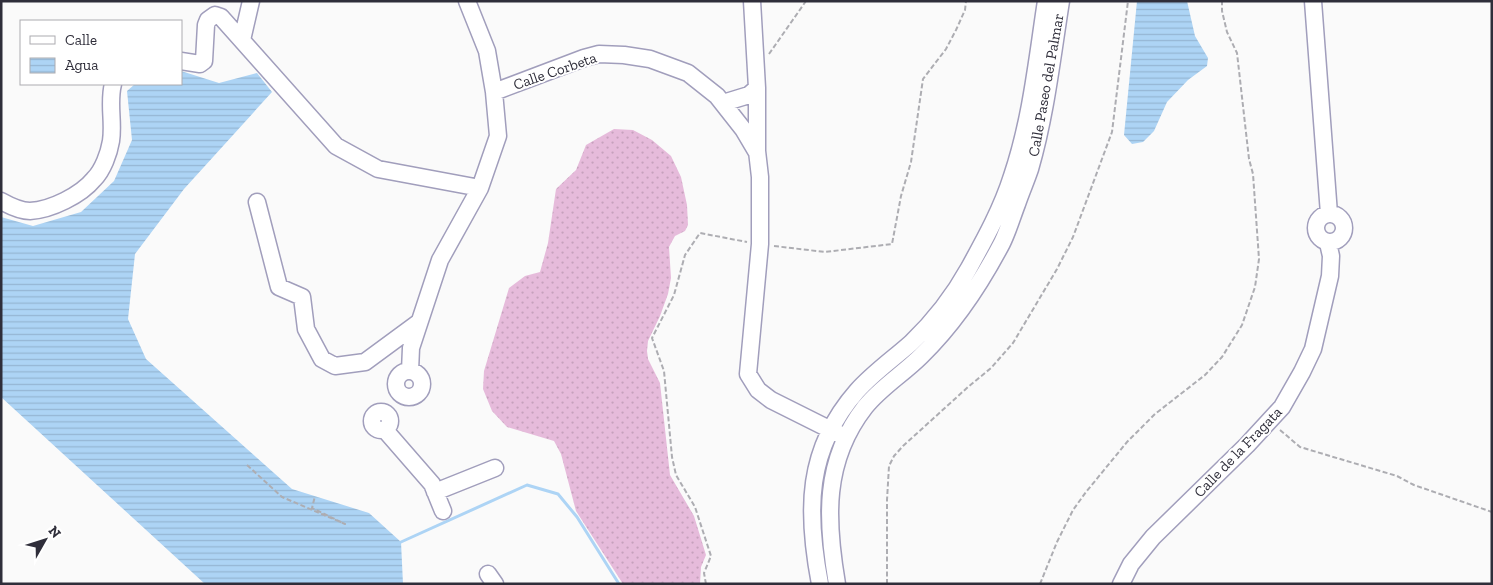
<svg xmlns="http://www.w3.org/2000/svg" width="1493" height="585" font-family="'Zilla Slab',serif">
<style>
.grass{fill:url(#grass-dots)}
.water{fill:url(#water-rules)}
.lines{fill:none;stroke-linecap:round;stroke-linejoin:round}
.stream{stroke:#add4f5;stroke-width:3}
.minor-casing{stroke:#a19ebc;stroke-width:19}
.path{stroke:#adadb2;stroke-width:2;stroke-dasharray:5 2.5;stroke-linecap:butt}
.minor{stroke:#fff;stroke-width:16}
.labels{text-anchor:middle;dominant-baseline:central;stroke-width:4;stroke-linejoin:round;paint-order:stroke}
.street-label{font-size:15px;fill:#2f2e3a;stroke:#fff}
</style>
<defs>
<pattern id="grass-dots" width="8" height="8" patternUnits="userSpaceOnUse" patternTransform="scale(1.25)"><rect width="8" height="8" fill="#e6bbdb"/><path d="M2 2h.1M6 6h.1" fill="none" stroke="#c6a1bd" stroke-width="1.8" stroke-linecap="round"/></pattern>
<pattern id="water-rules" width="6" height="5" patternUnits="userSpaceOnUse" patternTransform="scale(1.25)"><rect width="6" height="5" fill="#add4f5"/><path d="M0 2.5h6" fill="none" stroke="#95b6d3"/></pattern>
</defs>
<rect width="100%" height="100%" fill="#fafafa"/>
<path class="grass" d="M614,129L633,130L652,140L671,156L681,177L687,205L688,225L685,231L675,236L669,247L671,278L668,294L660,316L648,341L647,351L648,359L660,383L670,475L694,516L706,555L701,567L700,584H623L576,511L561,454L554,441L507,427L492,411L483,389L484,371L509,288L525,276L540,272L548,243L556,189L576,170L586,145Z"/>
<path class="water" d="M1137,1H1187L1195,36L1208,58L1207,66L1188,80L1167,102L1154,131L1143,142L1132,144L1124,135Z
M181,71L219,83L257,73L272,92L184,189L135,254L128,319L146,359L292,489L369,513L401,542L403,584H205L1,397V217L33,226L81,212L114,181L132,140L127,91L135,84H181Z"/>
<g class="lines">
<path class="stream" d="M401,542L527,485L558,494L577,517L619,584"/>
<defs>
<path id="minor" d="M752,1L757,88V151L760,177V244L748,374L758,390L771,400L839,434
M1313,1L1329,214
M242,40L251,1
M181,61L200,64L204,61L206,25L208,20L215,15L221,17L336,146L378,169L480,188
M494,92L584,58L599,54L624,55L650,59L688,73L717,96L743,129L756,151
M723,103L749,95L757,88
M1,201C10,206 21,211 30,211C51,210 81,195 94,179C103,170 109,153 111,141C114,122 108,103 113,84
M257,202L279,287L302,297L306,329L322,359L335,366L365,362L418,323
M1316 228a14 14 0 1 1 28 0a14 14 0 1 1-28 0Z
M396 384a13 13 0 1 1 26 0a13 13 0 1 1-26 0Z
M410,371L411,348L440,260L480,188L498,136L494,92L487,51L467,1
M372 421a9 9 0 1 1 18 0a9 9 0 1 1-18 0Z
M385,430L432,484L443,511
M435,492L495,468
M488,574L495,584
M820,584C806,511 806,449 857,391C873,373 893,359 911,343C933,322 954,295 969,268C985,239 1002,208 1012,176C1031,120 1037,60 1046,1
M837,584C826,520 823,461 865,407C881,387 903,374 921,356C954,324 981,283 1002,243C1008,231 1012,217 1017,204C1021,192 1026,181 1030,169C1046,114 1052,57 1061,1
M1121,584L1131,564L1153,537L1247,445L1282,407L1302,372L1313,349L1330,276L1331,256L1328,243"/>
</defs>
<use href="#minor" class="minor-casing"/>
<path class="path" d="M769,54L806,1
M774,246L825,252L892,244L901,196L911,162L923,79L946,49L956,30L965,10L966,1
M1280,430L1300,447L1397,476L1414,485L1492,512
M247,465L282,497L345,524L312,508L315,496
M706,584L704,573L711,556L695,507L676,475L672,457L664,371L652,338L674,295L685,255L700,233L747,242
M887,584V500L889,466L894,456L903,446L968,387L991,368L1013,343L1057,269L1073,237L1112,132L1128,1
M1040,584L1057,542L1073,510L1086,492L1127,442L1155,414L1205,375L1222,357L1242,325L1255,287L1259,259L1253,174L1249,159L1237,53L1227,32L1222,11V1"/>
<use href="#minor" class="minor"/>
</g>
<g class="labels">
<g class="street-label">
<text transform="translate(555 71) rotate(-19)">Calle Corbeta</text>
<text transform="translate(1046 85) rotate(-80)">Calle Paseo del Palmar</text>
<text transform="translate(1238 452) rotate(-46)">Calle de la Fragata</text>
</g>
</g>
<rect width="1493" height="585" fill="none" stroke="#2f2e3a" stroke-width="5"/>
<rect x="20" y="20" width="162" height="65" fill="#ffffff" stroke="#acabb0"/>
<rect x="30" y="36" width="25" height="8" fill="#ffffff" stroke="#acabb0"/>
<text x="65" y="45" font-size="15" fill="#2f2e3a">Calle</text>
<rect x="30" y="58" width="25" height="15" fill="url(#water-rules)" stroke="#acabb0"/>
<text x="65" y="70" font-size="15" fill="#2f2e3a">Agua</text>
<g transform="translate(45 540) rotate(51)" stroke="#ffffff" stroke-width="4" paint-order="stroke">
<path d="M0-4L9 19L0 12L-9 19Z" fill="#2f2e3a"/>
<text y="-8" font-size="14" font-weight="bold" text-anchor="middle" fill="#2f2e3a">N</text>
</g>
</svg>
